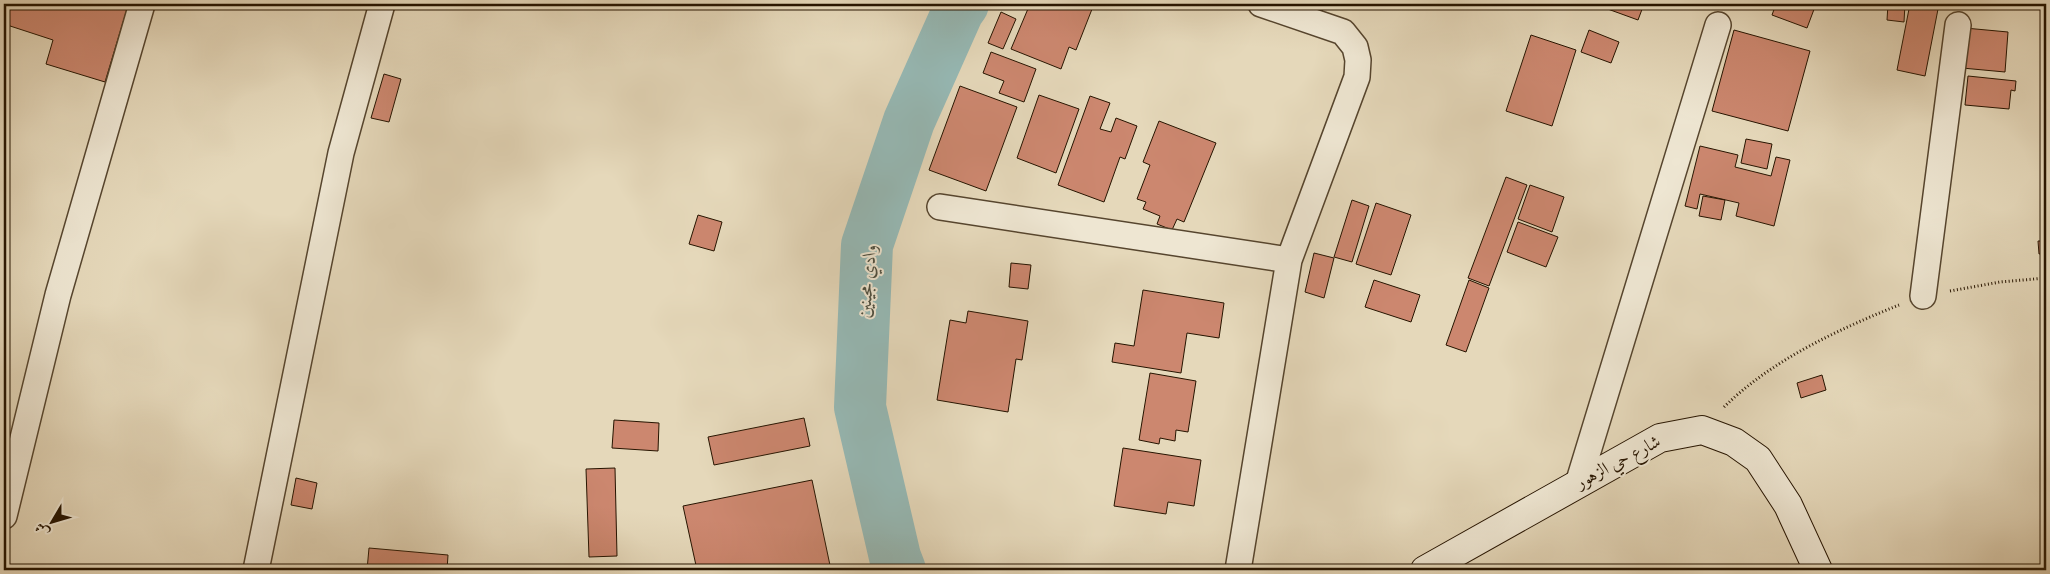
<svg xmlns="http://www.w3.org/2000/svg" width="2050" height="574" font-family="'IM FELL French Canon',Amiri,serif">
<style>
.lines{fill:none;stroke-linecap:round;stroke-linejoin:round}
.river{stroke:#96b9b5;stroke-width:52}
.building{fill:#cc876f;stroke:#261400}
.street-casing{stroke:#56452e;stroke-width:28}
.secondary-casing{stroke:#261400;stroke-width:30}
.path{stroke:#261400;stroke-width:3;stroke-dasharray:1 2.5;stroke-linecap:butt}
.street{stroke:#eee6d2;stroke-width:25}
.secondary{stroke:#eee6d2;stroke-width:28}
.labels{text-anchor:middle;dominant-baseline:central;stroke-width:4;stroke-linejoin:round;paint-order:stroke}
.street-label{font-size:18px;fill:#261400;stroke:#eee6d2}
.water-label{font-size:19px;font-style:italic;fill:#4d4e3f;stroke:#eee6d2}
</style>
<rect width="100%" height="100%" fill="#e5d8ba"/>
<filter id="stains"><feTurbulence type="fractalNoise" baseFrequency=".004" numOctaves="4"/><feColorMatrix values="0 0 0 0 .2 0 0 0 0 .09 0 0 0 0 .02 0 0 0 .5 -.17"/></filter>
<radialGradient id="worn" r=".72"><stop offset=".6" stop-color="#630" stop-opacity="0"/><stop offset="1" stop-color="#630" stop-opacity=".3"/></radialGradient>
<g class="lines">
<path class="river" d="M900,570L895,557L860,407L867,245L909,121L958,11L963,4"/>
</g>
<path class="building" d="M4,4H108L127,9L105,82L46,64L53,40L4,24Z
M1030,4H1056L1061,5V4H1094L1076,50L1069,47L1061,69L1011,49Z
M1290,4H1325L1320,15Z
M1594,4H1644L1638,20Z
M1776,4H1816L1807,28L1772,15Z
M1888,4H1905L1904,22L1887,20Z
M1910,4H1939L1925,76L1897,70Z
M1001,12L1016,19L1003,49L988,43Z
M1965,28L2008,32L2005,72L1962,68Z
M1589,30L1619,42L1611,63L1581,52Z
M1734,30L1810,51L1788,131L1712,111Z
M1531,35L1576,50L1552,126L1506,111Z
M991,52L1036,69L1024,102L999,93L1004,81L983,73Z
M384,74L401,79L389,122L371,118Z
M1968,76L2016,81L2015,91L2011,90L2009,109L1965,105Z
M960,86L1017,107L986,191L929,170Z
M1039,95L1079,109L1056,173L1017,158Z
M1090,96L1110,103L1100,129L1111,132L1116,118L1137,126L1125,159L1120,157L1104,202L1058,185Z
M1159,121L1216,143L1184,222L1177,219L1172,230L1157,224L1160,216L1143,209L1146,202L1137,199L1150,165L1143,162Z
M1746,139L1772,144L1767,169L1741,163Z
M1700,146L1738,155L1735,167L1771,176L1776,157L1790,160L1774,226L1736,216L1739,203L1700,194L1697,209L1685,206Z
M1506,177L1527,185L1489,286L1468,278Z
M1530,185L1564,197L1552,232L1518,219Z
M1703,196L1725,200L1721,220L1699,216Z
M1352,200L1369,206L1352,262L1334,257Z
M1376,203L1411,215L1391,275L1356,264Z
M698,215L722,222L714,251L689,244Z
M1518,222L1558,237L1546,267L1507,252Z
M2038,241H2046V253L2039,254Z
M1314,253L1334,258L1324,298L1305,292Z
M1011,263L1031,265L1028,289L1009,287Z
M1374,280L1420,295L1411,322L1365,307Z
M1469,280L1489,288L1466,352L1446,345Z
M1143,290L1224,303L1219,338L1187,333L1181,373L1112,362L1115,343L1134,346Z
M968,311L1028,321L1022,360L1016,359L1008,412L937,400L950,320L966,323Z
M1150,373L1196,381L1188,432L1176,430L1175,441L1160,438L1159,444L1139,440Z
M1822,375L1826,390L1801,398L1797,383Z
M804,418L810,446L714,465L708,437Z
M614,420L659,423L658,451L612,448Z
M1123,448L1201,460L1194,506L1168,502L1166,514L1114,506Z
M615,468L617,556L589,557L586,469Z
M296,478L317,483L312,509L291,505Z
M812,480L831,570H697L683,506Z
M369,548L448,555L447,570H367Z"/>
<g class="lines">
<defs>
<path id="street" d="M940,207L1289,260
M1923,296L1958,25
M1578,484L1718,25
M4,516L58,295L142,4
M256,570L341,153L382,4
M1238,570L1289,260L1357,77L1358,60L1355,47L1343,32L1261,4"/>
<path id="secondary" d="M1425,570L1660,438L1702,430L1734,442L1758,459L1788,505L1818,570"/>
</defs>
<use href="#street" class="street-casing"/>
<use href="#secondary" class="secondary-casing"/>
<path class="path" d="M1950,291L2000,282L2046,278
M1724,407C1772,360 1837,330 1899,305"/>
<use href="#street" class="street"/>
<use href="#secondary" class="secondary"/>
</g>
<g class="labels">
<g class="street-label">
<text transform="translate(1618 462) rotate(-28)">شارع حي الزهور</text>
</g>
<g class="water-label">
<text transform="translate(867 281) rotate(-85)">وادي مجينين</text>
</g>
</g>
<rect width="2050" height="574" fill="none" stroke="#e5d8ba" stroke-width="20"/>
<rect x="5" y="5" width="2040" height="564" fill="none" stroke="#261400" stroke-width="2.5"/>
<rect x="10" y="10" width="2030" height="554" fill="none" stroke="#261400"/>
<g transform="translate(52 522) rotate(232)" stroke="#eee6d2" stroke-width="4" paint-order="stroke">
<path d="M0-4L9 19L0 12L-9 19Z" fill="#261400"/>
<text y="-8" font-size="14" font-weight="bold" text-anchor="middle" fill="#261400">ش</text>
</g>
<rect width="100%" height="100%" filter="url(#stains)"/>
<rect width="100%" height="100%" fill="url(#worn)"/>
</svg>
